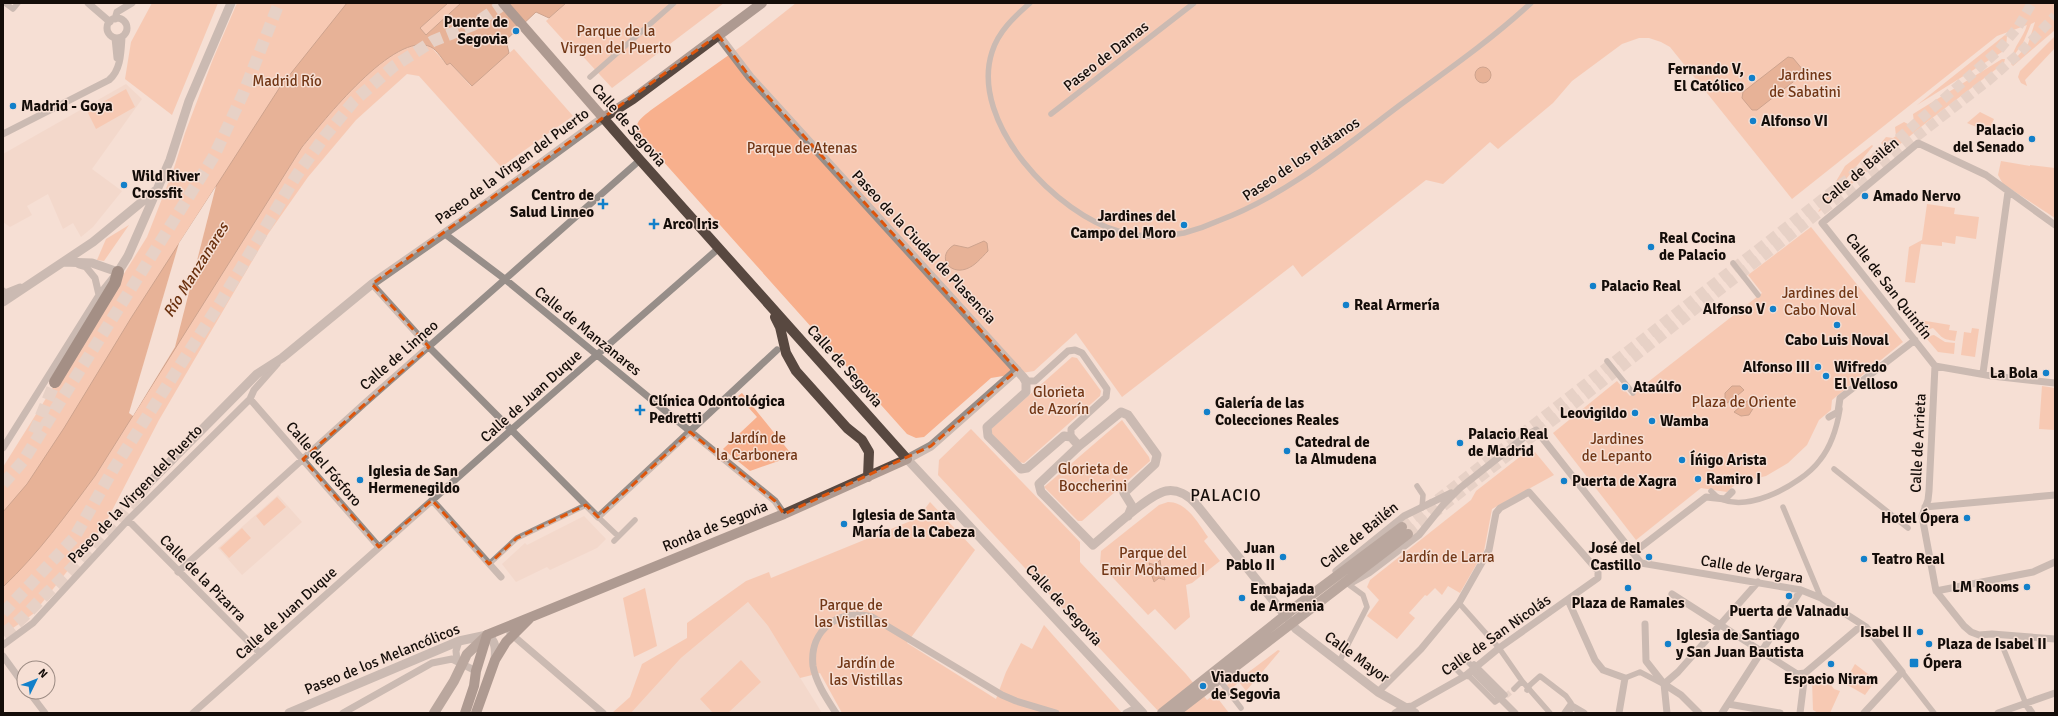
<svg xmlns="http://www.w3.org/2000/svg" width="2058" height="716" font-family="Signika,sans-serif">
<style>
.built{fill:#efd1c2}
.green{fill:#f8b08d}
.water{fill:#d67d4e;stroke:#9c5b39}
.pier{fill:#f6dfd4}
.lines{fill:none;stroke-linecap:round;stroke-linejoin:round}
.pedestrian-tunnel{stroke:#d4c0b6;stroke-width:5.5;stroke-dasharray:5.5 3;stroke-linecap:butt}
.secondary-tunnel{stroke:#d4c0b6;stroke-width:10;stroke-dasharray:10 5;stroke-linecap:butt}
.motorway-tunnel{stroke:#d4c0b6;stroke-width:12;stroke-dasharray:12 6;stroke-linecap:butt}
.pedestrian{stroke:#978e89;stroke-width:5.5}
.minor{stroke:#978e89;stroke-width:7}
.tertiary{stroke:#978e89;stroke-width:9}
.secondary{stroke:#72655e;stroke-width:10}
.primary{stroke:#584840;stroke-width:10}
.motorway{stroke:#413027;stroke-width:12}
.marked{fill:none;stroke:#dd550c;stroke-width:3;stroke-dasharray:8 5;stroke-linejoin:round}
.poi-dot{fill:#1280ca;stroke:#f6dfd4;stroke-width:1.5}
.labels{text-anchor:middle;dominant-baseline:central;stroke-width:3;stroke-linejoin:round;paint-order:stroke}
.poi-label{font-size:15px;font-weight:bold;fill:#140d09;stroke:#f6dfd4;text-anchor:start}
.park-label{font-size:15px;fill:#723716;stroke:#f6dfd4}
.street-label{font-size:15px;fill:#140d09;stroke:#f6dfd4}
.water-label{font-size:16px;font-style:italic;fill:#6c3210;stroke:#f6dfd4}
.quarter-label{font-size:17px;letter-spacing:1px;fill:#140d09;stroke:#f6dfd4}
</style>
<rect width="100%" height="100%" fill="#f6dfd4"/>
<path class="built" d="M126,84L142,99L92,169L122,191L93,227L81,237L73,223L63,229L48,194L27,206L32,215L10,227L3,222V154Z
M278,495L302,522L242,575L218,548Z
M584,516L606,539L597,548L550,570L547,567L516,582L502,564L525,543L527,545Z
M748,602L768,626L822,713H631L681,658Z"/>
<path class="green" d="M152,3H218L172,115L125,79L131,42Z
M237,3H393L447,65L450,63L471,86L514,49L573,116L501,167L419,76L407,74L356,120L308,177L268,234L159,420L105,524L33,614L3,635V467L147,237L174,168L185,133L213,59Z
M448,3H461L426,35L420,28Z
M566,3H724L612,88L577,50L566,43L546,21Z
M796,3H2055V30L2013,66L2011,64L2028,44L2035,22L2031,24L2023,43L2012,58C2013,48 2024,36 2027,25L1997,36L1792,199L1670,47L1661,42L1649,38H1639L1622,44L1572,81L1553,103L1498,149L1490,142L1443,184L1426,180L1302,277L1293,265L1122,397L1076,333L1034,371L991,378L924,437L916,438L907,434L636,131C636,120 644,116 651,110L743,45Z
M2005,35L2007,36L2006,47L2002,52L1917,105Z
M2055,36V48L2025,80L2027,86L2021,83L2018,77L2020,71Z
M2002,59H2005L2004,63L1927,122L1842,192L1879,146L1882,148L1884,146L1881,143L1886,137L1893,138L1896,136L1895,127L1904,122L1910,125L1914,122L1913,114Z
M126,89L135,107L96,129L87,111Z
M1980,112L1994,119L1988,132L1967,123Z
M1872,145L1873,146L1820,211L1818,212L1845,166Z
M2001,161L2030,166V165L2055,168V218L2003,184L1998,175Z
M1927,204L1955,208L1954,214L1979,217L1976,239L1956,236L1955,244L1942,242V246L1921,244L1915,283L1905,282L1909,247L1922,240Z
M129,225L104,261L97,260L106,239Z
M1811,227L1903,342L1832,400L1831,410L1819,420L1807,445L1788,463L1766,476L1737,483L1727,492L1701,488L1636,540L1553,433L1617,381L1630,396L1762,293L1748,275Z
M1920,320L1950,325L1949,330L1957,331L1955,341C1941,339 1942,337 1933,328L1927,330L1929,336L1934,335L1945,342L1955,343L1954,354L1938,352L1915,325Z
M1972,328L1979,329L1975,357L1961,355L1964,332L1971,333Z
M1072,357L1077,358L1101,391L1100,396L1024,463L1019,462L991,433V429Z
M2042,386L2055,388V430L2039,429Z
M742,393L793,456L750,471L723,449L757,417L738,396Z
M1122,420L1149,457L1150,461L1082,521H1078L1044,487Z
M971,429L1080,542V562L1186,674L1207,700L1232,681L1233,678L1242,677L1278,650L1280,651L1246,691L1239,682L1219,700L1229,713H1160L938,475L939,460Z
M1526,452L1530,456L1535,452L1554,475L1492,509L1484,551L1460,593L1448,586L1442,595L1435,588L1427,596L1425,595L1409,613L1415,618L1397,639L1367,616L1379,600L1367,587L1370,580L1471,500L1476,491Z
M277,497L286,507L264,526L256,516Z
M930,502L975,550L907,643L996,699L1006,672L1021,643L1032,649L1044,625L1122,713H842L820,673L800,678L768,626L748,602L681,658L631,713H612L630,697L642,664L687,638V623L746,581L769,572L771,578L918,518Z
M1168,502C1187,502 1198,523 1208,537L1204,541L1220,561L1192,583L1186,585L1190,617L1175,630L1155,609L1148,615L1100,564L1101,551L1159,505Z
M242,528L251,538L229,558L220,548Z
M645,588L657,646L634,657L623,598Z
M741,660L761,682L728,713H713L700,699Z
M1855,664L1876,680L1865,695L1844,683Z
M1821,678L1824,684L1828,681L1834,689L1840,691L1830,713H1818L1813,710L1812,681Z"/>
<path class="water" d="M347,3H448L420,28L426,35L461,3H566L549,18L536,12L506,40L509,53L472,86L450,63L447,65C443,60 437,50 431,47C395,29 322,123 302,147L95,476C67,514 38,554 3,587V512L27,484L64,428L131,318L280,87Z
M1788,57L1793,58L1803,70L1802,75L1757,110H1752L1742,98L1743,92Z
M1475 75a8 8 0 1 1 16 0a8 8 0 1 1-16 0Z
M984,241L987,243L988,251C981,258 975,266 966,269C949,275 936,256 954,245L968,248Z
M1732,386H1740L1744,390L1738,395H1734L1733,399L1727,403L1725,399V393Z
M1751,398L1754,407L1749,415L1741,416L1734,412L1740,407H1744L1745,403Z
M1160,560L1161,567L1168,569L1163,573L1165,580L1159,578L1154,582L1152,576L1146,574L1151,569L1149,563L1155,565Z"/>
<path class="pier" d="M216,186L175,347L133,416L129,413L179,243Z"/>
<g class="lines">
<path class="pedestrian-tunnel" d="M1506,696L1514,689"/>
<path class="secondary-tunnel" d="M1402,527L1890,146L1998,51L2018,27L2032,3
M1408,534L1989,80L2021,52L2055,16"/>
<path class="motorway-tunnel" d="M34,433L55,382
M3,484L23,461L214,156L243,94L279,3
M3,613L74,538L114,468L220,303L296,176L325,136L354,101L394,66L433,41L473,25L505,3
M3,634C19,623 32,608 46,594C81,560 115,524 146,486"/>
<path class="pedestrian" d="M5,3L13,9L18,3
M1030,3C1014,17 998,32 992,52C969,123 1057,215 1121,232C1141,237 1164,237 1184,233C1196,230 1207,226 1218,221C1285,196 1343,148 1400,105C1445,72 1490,41 1531,3
M590,77L674,3
M1051,114L1194,3
M1733,263L1758,295
M1607,361L1633,393
M1834,469L1908,528
M1417,486L1423,495L1422,508
M1711,491C1736,521 1802,485 1820,460C1832,445 1837,427 1840,409
M1783,507L1821,598
M598,517L618,536
M614,541L635,520
M489,564L517,538L586,505
M1459,603L1499,648L1522,681L1550,713
M2004,650L2026,704
M1461,655L1472,666L1474,664L1505,695L1495,702L1470,677L1462,675L1453,666Z
M1339,662L1367,607L1363,595L1348,584
M1902,672L1934,713
M1218,678L1241,708
M1625,678L1640,672L1663,684
M1514,689L1522,681
M1527,690L1530,685L1540,676L1566,696L1571,703L1564,713"/>
<path class="minor" d="M88,3L110,22
M107 28a10 10 0 1 1 20 0a10 10 0 1 1-20 0Z
M115,19L117,12L132,3
M115,38L117,58
M3,134L109,80C121,70 121,52 122,37
M445,234L506,280L775,501L784,514
M79,265L86,267L95,278L99,295
M372,284L429,347L598,517L777,350
M3,291L5,293L20,287
M1935,366L1822,223L1918,143L1986,175L2055,225
M1935,366L1929,491L1928,500L1922,516L1936,591L1964,626L1971,632L1979,635L1992,634L2055,639
M1935,366L1992,376L2055,383
M1983,373L2008,192
M1024,377L1028,381H1035L1068,351L1075,350L1082,353L1107,389L1106,397L1071,429V437
M250,399L379,547
M1829,417L1838,412L1840,398L1915,340
M3,448L99,295L115,275
M432,500L501,577
M1925,507L2055,495
M128,520L260,653
M1633,553L1706,497L1725,499L1732,492
M1336,571L1404,516L1451,493
M178,572L366,402L640,160
M1351,583L1369,573L1419,535L1443,505L1460,488L1527,435L1536,430L1641,563L1801,590L1821,598L1866,627L1902,672L1864,713
M1936,591L2033,572L2055,562
M1672,594L1797,674L1805,673L1862,625
M1568,600L1595,660L1603,670L1625,678L1619,713
M1645,624L1646,661L1664,684L1667,713
M510,633L603,713
M3,645L33,623L128,520L250,399L254,390L277,364
M3,656L24,685
M457,661L456,651L459,641
M1472,670L1515,713
M1664,684L1678,672L1758,582
M1664,684L1681,695L1699,713
M29,692L45,713
M1378,692L1421,649L1459,603L1489,550L1496,513L1500,508L1529,492L1598,571V578L1499,648L1465,676L1412,706L1405,707L1395,713
M1728,704L1780,713
M2026,704L2032,713
M193,713L519,423L719,248
M343,713L432,663L452,659L476,671
M836,713C827,699 816,683 813,666C809,630 839,608 872,617L1002,695L1016,701L1056,713
M1126,713L1138,707
M1568,713L1572,706L1584,713
M1722,713L1801,590
M1800,713L1805,673
M1998,713L2055,693"/>
<path class="tertiary" d="M718,35L750,77L1023,377L1026,382V392L987,427L988,436L1021,469L1027,468L1064,436L1071,437L1079,446
M63,262L92,263L118,272L128,256L170,160L189,101L231,3
M3,302L93,242L155,191
M1017,370L931,446L907,459L1143,713
M146,486L257,374L282,358L372,284L468,217L603,118
M1128,516L1132,506L1124,493L1155,464L1157,455L1128,415L1121,412L1079,446L1039,484L1041,492L1093,545C1108,533 1149,494 1166,491C1177,489 1188,495 1196,504L1296,629L1378,692L1415,713
M289,713L459,641L487,635C496,641 496,649 495,660"/>
<path class="secondary" d="M434,713L454,681L467,654L487,635
M1162,713L1302,602L1402,527
M1175,713L1408,534"/>
<path class="primary" d="M603,118L633,99L762,3
M775,317L780,327L786,353L796,371L847,428L862,440L869,452L868,477
M465,713L474,686L476,671L487,635L784,514L907,459L640,160L503,3
M476,713L495,660L506,642L529,619"/>
<path class="motorway" d="M55,382L115,283L118,272"/>
</g>
<path d="M0 0H2058V716H0ZM718,35L750,77L1017,370L931,446L784,514L775,501L690,432L598,517L586,505L517,538L489,564L432,500L379,547L303,459L429,347L372,284Z" fill="#f6dfd4" fill-opacity=".55" fill-rule="evenodd"/>
<path class="marked" d="M718,35L750,77L1017,370L931,446L784,514L775,501L690,432L598,517L586,505L517,538L489,564L432,500L379,547L303,459L429,347L372,284Z"/>
<g class="poi-dot">
<circle cx="516" cy="31" r="4"/>
<circle cx="1752" cy="78" r="4"/>
<circle cx="13" cy="106" r="4"/>
<circle cx="1753" cy="121" r="4"/>
<circle cx="2032" cy="139" r="4"/>
<circle cx="124" cy="185" r="4"/>
<circle cx="1865" cy="196" r="4"/>
<path d="M601 198h4v4h4v4h-4v4h-4v-4h-4v-4h4z"/>
<path d="M652 218h4v4h4v4h-4v4h-4v-4h-4v-4h4z"/>
<circle cx="1184" cy="225" r="4"/>
<circle cx="1651" cy="247" r="4"/>
<circle cx="1593" cy="286" r="4"/>
<circle cx="1346" cy="305" r="4"/>
<circle cx="1773" cy="309" r="4"/>
<circle cx="1837" cy="325" r="4"/>
<circle cx="1818" cy="367" r="4"/>
<circle cx="2046" cy="373" r="4"/>
<circle cx="1826" cy="376" r="4"/>
<circle cx="1625" cy="387" r="4"/>
<path d="M638 404h4v4h4v4h-4v4h-4v-4h-4v-4h4z"/>
<circle cx="1207" cy="412" r="4"/>
<circle cx="1635" cy="413" r="4"/>
<circle cx="1652" cy="421" r="4"/>
<circle cx="1460" cy="443" r="4"/>
<circle cx="1287" cy="451" r="4"/>
<circle cx="1682" cy="460" r="4"/>
<circle cx="1698" cy="479" r="4"/>
<circle cx="360" cy="480" r="4"/>
<circle cx="1564" cy="481" r="4"/>
<circle cx="1967" cy="518" r="4"/>
<circle cx="844" cy="524" r="4"/>
<circle cx="1283" cy="557" r="4"/>
<circle cx="1649" cy="557" r="4"/>
<circle cx="1864" cy="559" r="4"/>
<circle cx="2027" cy="587" r="4"/>
<circle cx="1628" cy="588" r="4"/>
<circle cx="1789" cy="596" r="4"/>
<circle cx="1242" cy="598" r="4"/>
<circle cx="1920" cy="632" r="4"/>
<circle cx="1668" cy="644" r="4"/>
<circle cx="1929" cy="644" r="4"/>
<rect x="1909" y="658" width="10" height="10" rx="2"/>
<circle cx="1831" cy="664" r="4"/>
<circle cx="1203" cy="686" r="4"/>
</g>
<g class="labels">
<g class="poi-label">
<text x="508" y="22" text-anchor="end">Puente de<tspan x="508" dy="17">Segovia</tspan></text>
<text x="1744" y="69" text-anchor="end">Fernando V,<tspan x="1744" dy="17">El Católico</tspan></text>
<text x="21" y="106">Madrid - Goya</text>
<text x="1761" y="121">Alfonso VI</text>
<text x="2024" y="130" text-anchor="end">Palacio<tspan x="2024" dy="17">del Senado</tspan></text>
<text x="132" y="176">Wild River<tspan x="132" dy="17">Crossfit</tspan></text>
<text x="594" y="195" text-anchor="end">Centro de<tspan x="594" dy="17">Salud Linneo</tspan></text>
<text x="1873" y="196">Amado Nervo</text>
<text x="1176" y="216" text-anchor="end">Jardines del<tspan x="1176" dy="17">Campo del Moro</tspan></text>
<text x="663" y="224">Arco Iris</text>
<text x="1659" y="238">Real Cocina<tspan x="1659" dy="17">de Palacio</tspan></text>
<text x="1601" y="286">Palacio Real</text>
<text x="1354" y="305">Real Armería</text>
<text x="1765" y="309" text-anchor="end">Alfonso V</text>
<text x="1837" y="340" text-anchor="middle">Cabo Luis Noval</text>
<text x="1810" y="367" text-anchor="end">Alfonso III</text>
<text x="1834" y="367">Wifredo<tspan x="1834" dy="17">El Velloso</tspan></text>
<text x="2038" y="373" text-anchor="end">La Bola</text>
<text x="1633" y="387">Ataúlfo</text>
<text x="649" y="401">Clínica Odontológica<tspan x="649" dy="17">Pedretti</tspan></text>
<text x="1215" y="403">Galería de las<tspan x="1215" dy="17">Colecciones Reales</tspan></text>
<text x="1627" y="413" text-anchor="end">Leovigildo</text>
<text x="1660" y="421">Wamba</text>
<text x="1468" y="434">Palacio Real<tspan x="1468" dy="17">de Madrid</tspan></text>
<text x="1295" y="442">Catedral de<tspan x="1295" dy="17">la Almudena</tspan></text>
<text x="1690" y="460">Íńigo Arista</text>
<text x="368" y="471">Iglesia de San<tspan x="368" dy="17">Hermenegildo</tspan></text>
<text x="1706" y="479">Ramiro I</text>
<text x="1572" y="481">Puerta de Xagra</text>
<text x="852" y="515">Iglesia de Santa<tspan x="852" dy="17">María de la Cabeza</tspan></text>
<text x="1959" y="518" text-anchor="end">Hotel Ópera</text>
<text x="1275" y="548" text-anchor="end">Juan<tspan x="1275" dy="17">Pablo II</tspan></text>
<text x="1641" y="548" text-anchor="end">José del<tspan x="1641" dy="17">Castillo</tspan></text>
<text x="1872" y="559">Teatro Real</text>
<text x="2019" y="587" text-anchor="end">LM Rooms</text>
<text x="1250" y="589">Embajada<tspan x="1250" dy="17">de Armenia</tspan></text>
<text x="1628" y="603" text-anchor="middle">Plaza de Ramales</text>
<text x="1789" y="611" text-anchor="middle">Puerta de Valnadu</text>
<text x="1912" y="632" text-anchor="end">Isabel II</text>
<text x="1676" y="635">Iglesia de Santiago<tspan x="1676" dy="17">y San Juan Bautista</tspan></text>
<text x="1937" y="644">Plaza de Isabel II</text>
<text x="1923" y="663">Ópera</text>
<text x="1211" y="677">Viaducto<tspan x="1211" dy="17">de Segovia</tspan></text>
<text x="1831" y="679" text-anchor="middle">Espacio Niram</text>
</g>
<g class="park-label">
<text x="616" y="31">Parque de la<tspan x="616" dy="17">Virgen del Puerto</tspan></text>
<text x="1805" y="75">Jardines<tspan x="1805" dy="17">de Sabatini</tspan></text>
<text x="287" y="81">Madrid Río</text>
<text x="802" y="148">Parque de Atenas</text>
<text x="1820" y="293">Jardines del<tspan x="1820" dy="17">Cabo Noval</tspan></text>
<text x="1059" y="392">Glorieta<tspan x="1059" dy="17">de Azorín</tspan></text>
<text x="1744" y="402">Plaza de Oriente</text>
<text x="757" y="438">Jardín de<tspan x="757" dy="17">la Carbonera</tspan></text>
<text x="1617" y="439">Jardines<tspan x="1617" dy="17">de Lepanto</tspan></text>
<text x="1093" y="469">Glorieta de<tspan x="1093" dy="17">Boccherini</tspan></text>
<text x="1153" y="553">Parque del<tspan x="1153" dy="17">Emir Mohamed I</tspan></text>
<text x="1447" y="557">Jardín de Larra</text>
<text x="851" y="605">Parque de<tspan x="851" dy="17">las Vistillas</tspan></text>
<text x="866" y="663">Jardín de<tspan x="866" dy="17">las Vistillas</tspan></text>
</g>
<g class="street-label">
<text transform="translate(1106 56) rotate(-38)">Paseo de Damas</text>
<text transform="translate(629 125) rotate(49)">Calle de Segovia</text>
<text transform="translate(1301 159) rotate(-34)">Paseo de los Plátanos</text>
<text transform="translate(512 166) rotate(-36)">Paseo de la Virgen del Puerto</text>
<text transform="translate(1860 171) rotate(-40)">Calle de Bailén</text>
<text transform="translate(924 247) rotate(47)">Paseo de la Ciudad de Plasencia</text>
<text transform="translate(1889 286) rotate(52)">Calle de San Quintín</text>
<text transform="translate(588 331) rotate(39)">Calle de Manzanares</text>
<text transform="translate(399 355) rotate(-41)">Calle de Linneo</text>
<text transform="translate(845 366) rotate(48)">Calle de Segovia</text>
<text transform="translate(531 396) rotate(-42)">Calle de Juan Duque</text>
<text transform="translate(1918 443) rotate(-87)">Calle de Arrieta</text>
<text transform="translate(324 464) rotate(49)">Calle del Fósforo</text>
<text transform="translate(135 494) rotate(-46)">Paseo de la Virgen del Puerto</text>
<text transform="translate(715 526) rotate(-22)">Ronda de Segovia</text>
<text transform="translate(1359 535) rotate(-39)">Calle de Bailén</text>
<text transform="translate(1752 569) rotate(10)">Calle de Vergara</text>
<text transform="translate(203 578) rotate(45)">Calle de la Pizarra</text>
<text transform="translate(1064 605) rotate(47)">Calle de Segovia</text>
<text transform="translate(286 613) rotate(-42)">Calle de Juan Duque</text>
<text transform="translate(1496 635) rotate(-35)">Calle de San Nicolás</text>
<text transform="translate(1357 657) rotate(36)">Calle Mayor</text>
<text transform="translate(382 659) rotate(-22)">Paseo de los Melancólicos</text>
</g>
<g class="water-label">
<text transform="translate(196 270) rotate(-58)">Río Manzanares</text>
</g>
<g class="quarter-label">
<text x="1226" y="495">PALACIO</text>
</g>
</g>
<rect width="2058" height="716" fill="none" stroke="#140d09" stroke-width="8"/>
<g transform="translate(36 680) rotate(47)"><circle r="19" fill="#f6dfd4" stroke="#9c8b83"/>
<path d="M0-3L7 15L0 10L-7 15Z" fill="#1280ca"/>
<text y="-6" font-size="11" font-weight="bold" text-anchor="middle" fill="#140d09">N</text>
</g>
</svg>
